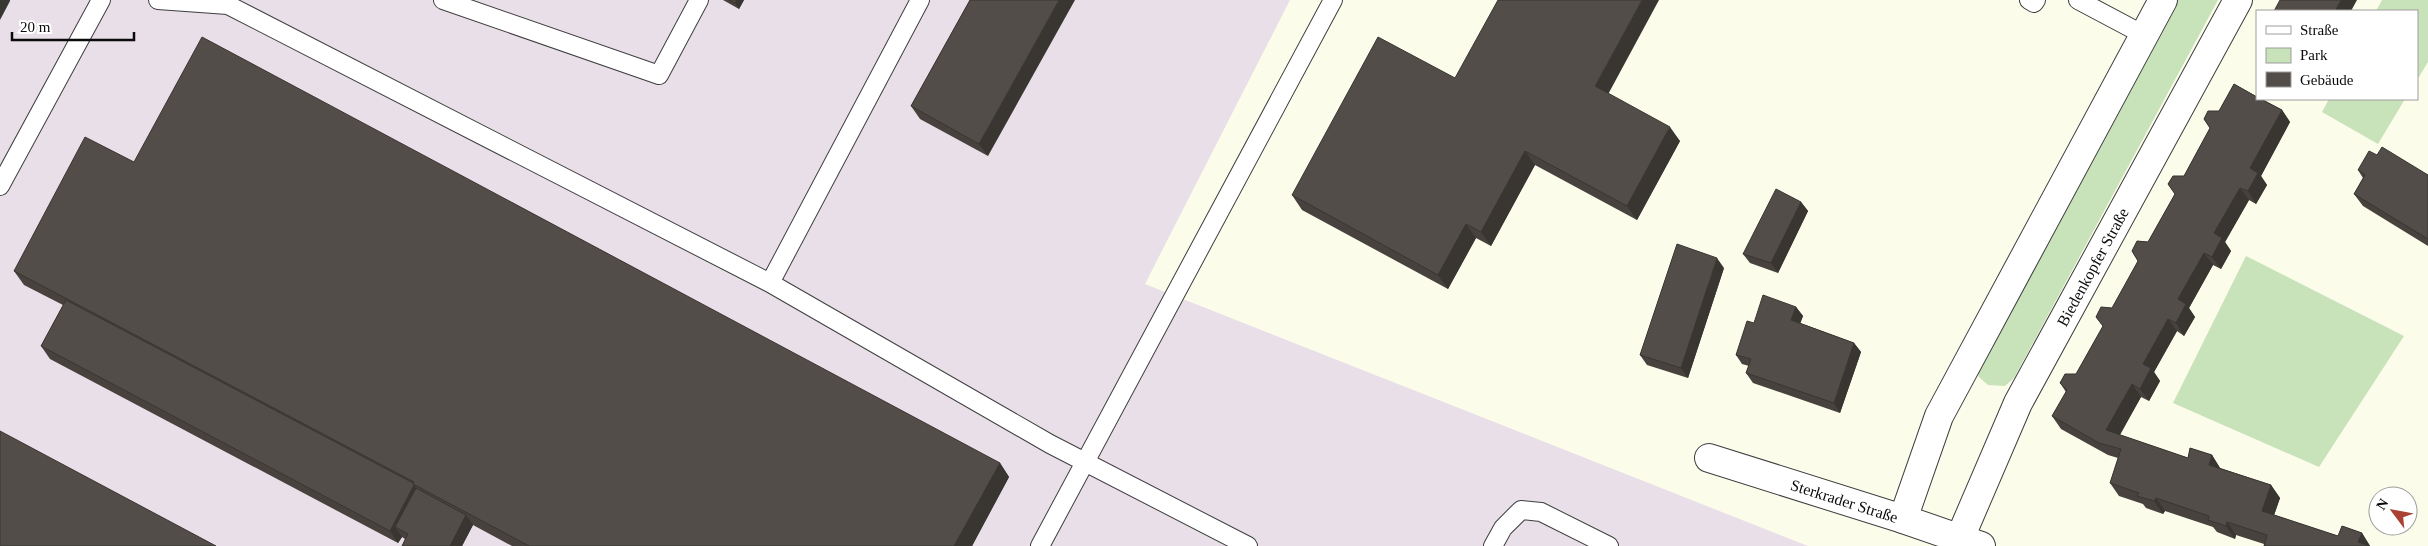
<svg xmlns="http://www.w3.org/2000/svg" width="2428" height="546" font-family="Georgia,serif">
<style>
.industrial{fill:#e9dfe8}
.green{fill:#c8e2b9}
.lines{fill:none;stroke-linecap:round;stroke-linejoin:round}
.lane-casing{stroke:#3e3e3e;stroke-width:20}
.street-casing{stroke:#3e3e3e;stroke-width:30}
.lane{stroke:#fff;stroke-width:18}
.street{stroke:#fff;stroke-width:28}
.wall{fill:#47423e}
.shaded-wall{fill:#393632}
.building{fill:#524d48;stroke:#393632}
.labels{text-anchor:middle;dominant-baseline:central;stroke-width:5;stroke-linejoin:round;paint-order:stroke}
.street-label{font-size:16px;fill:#0b0b0b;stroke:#fff}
</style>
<rect width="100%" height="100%" fill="#fcfceb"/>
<path class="industrial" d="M0,0H1290L1145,284L1808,546H0Z"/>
<path class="green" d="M2174,0H2218L2014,378L2005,386L1988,385L1979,377L1977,371Z
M2382,0H2428V62L2417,80V11H2376Z
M2329,99H2405L2378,144L2322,112Z
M2246,256L2404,336L2319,467L2173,403Z"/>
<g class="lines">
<defs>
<path id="lane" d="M158,0L228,5L770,283L1050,444L1248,546
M443,0L659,75L699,0
M2029,0L2034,3L2036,0
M2078,0L2144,35
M0,186L101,0
M770,283L920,0
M1040,546L1333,0
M1493,546L1503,528L1521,510L1541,512L1609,546"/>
<g id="street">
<path id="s1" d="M1709,458L1903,519L1981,546"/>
<path d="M1903,519L1939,416L2163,0"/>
<path id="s2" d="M1960,538L2018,403L2238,0"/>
</g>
</defs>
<use href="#lane" class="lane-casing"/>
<use href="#street" class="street-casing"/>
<use href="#lane" class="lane"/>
<use href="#street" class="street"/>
</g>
<path class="wall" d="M723,0H744L739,9Z
M970,0L988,156L920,119L911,106Z
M2234,84L2257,97V99H2261L2282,110L2290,122L2261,176L2267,185L2256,204L2249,200L2225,242L2231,251L2221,269L2213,265L2189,308L2195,317L2184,336L2177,331L2154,372L2160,381L2149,401L2141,397L2120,435L2188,458L2190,448L2212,455L2220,468L2271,485L2280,498L2274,515L2338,536L2342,526L2362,533L2370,546H2264V544L2236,535L2235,539L2217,532L2213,527L2165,511L2163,514L2146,508L2143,504L2119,496L2110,483L2118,458L2108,455L2061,429L2052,416L2066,392L2060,383L2065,374H2076L2103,326L2096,317L2101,307L2112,308L2138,261L2132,251L2137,241L2148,242L2175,194L2168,184L2173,176H2184L2210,128L2204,119L2208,111H2219Z
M1608,93L1680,141L1637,220L1535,165L1491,246L1476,238L1448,289L1302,210L1292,195Z
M2377,155L2428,175V246L2363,206L2354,194L2363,178L2358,170Z
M134,162L1000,463L1009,477L972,546H512L473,525L462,546H402L405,539L402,537L398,543L50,359L41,346L63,305L24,285L14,271Z
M1801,202L1808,211L1778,273L1750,263L1743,254Z
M1724,268L1688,378L1647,365L1640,355Z
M1796,307L1803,316L1800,323L1854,343L1861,352L1840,413L1753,383L1746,373L1749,366L1742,364L1736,355L1754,323Z"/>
<path class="shaded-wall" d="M0,0H10V1L0,20Z
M737,0H744L739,9L735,3Z
M1059,0H1075L988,156L979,144Z
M1642,0H1659L1605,100L1595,86Z
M2341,0H2357L2351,11H2335Z
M2282,110L2290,122L2261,176L2267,185L2256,204L2248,191L2250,168Z
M1670,127L1680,141L1637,220L1627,206Z
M1525,151L1535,165L1491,246L1481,232Z
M2240,188L2249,200L2225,242L2231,251L2221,269L2212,257L2214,233Z
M1801,202L1808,211L1778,273L1771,263Z
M1466,224L1476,238L1448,289L1438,275Z
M2204,253L2213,265L2189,308L2195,317L2184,336L2176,323L2178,299Z
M1717,258L1724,268L1688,378L1681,368Z
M1796,307L1803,316L1798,330L1791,320Z
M2168,319L2177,331L2154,372L2160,381L2149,401L2140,389L2143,364Z
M1854,343L1861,352L1840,413L1834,403Z
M2132,384L2141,397L2115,443L2106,430Z
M2212,455L2220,468L2218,477L2209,465Z
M1000,463L1009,477L972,546H954Z
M414,485L423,498L395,527L402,537L398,543L390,531Z
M2271,485L2280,498L2271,524L2262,511Z
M2156,498L2165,511L2163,514L2154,501Z
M466,515L473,525L462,546H450Z
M2227,522L2236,535L2235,539L2226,526Z
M2362,533L2370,546L2358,542Z"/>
<path class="building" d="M729,0H737L735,3Z
M970,0H1059L979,144L911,106Z
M1498,0H1642L1595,86L1670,127L1627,206L1525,151L1481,232L1466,224L1438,275L1292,195L1378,37L1455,78Z
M2280,0H2341L2335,11H2274Z
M202,37L1000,463L954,546H529L413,484L414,482L14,271L85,137L134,162Z
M2234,84L2257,97V99H2261L2282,110L2250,168L2258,173L2248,191L2240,188L2214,233L2222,238L2212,257L2204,253L2178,299L2186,304L2176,323L2168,319L2143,364L2151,368L2140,389L2132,384L2106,430L2188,458L2190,448L2212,455L2209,465L2271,485L2262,511L2338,536L2342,526L2362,533L2358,542L2370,546H2264L2267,535L2227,522L2226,526L2208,520L2209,516L2156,498L2154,501L2137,496L2139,493L2110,483L2121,449L2099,443L2052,416L2067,390L2060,383L2065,374H2076L2103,326L2096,317L2101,307L2112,308L2138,261L2132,251L2137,241L2148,242L2175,194L2168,184L2173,176H2184L2210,128L2204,119L2208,111H2219Z
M2382,147L2428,175V239L2354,194L2365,175L2358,170L2369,151L2377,155Z
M1776,189L1801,202L1771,263L1743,254Z
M1677,244L1717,258L1681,368L1640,355Z
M1763,295L1796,307L1791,320L1854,343L1834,403L1746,373L1751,359L1736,355L1747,321L1754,323Z
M66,300L413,483V484L414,485L390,531L41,346Z
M0,431L216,546H0Z
M416,488L466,515L450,546H402L408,534L395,527Z"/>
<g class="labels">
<g class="street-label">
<text stroke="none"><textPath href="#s2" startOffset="302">Biedenkopfer Straße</textPath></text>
<text stroke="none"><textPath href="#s1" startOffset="142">Sterkrader Straße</textPath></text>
</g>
</g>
<rect x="2256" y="10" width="162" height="90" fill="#ffffff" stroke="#9d9d9d"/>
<rect x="2266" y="26" width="25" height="8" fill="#ffffff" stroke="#9d9d9d"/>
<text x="2300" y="35" font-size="15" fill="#0b0b0b">Straße</text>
<rect x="2266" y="48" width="25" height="15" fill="#c8e2b9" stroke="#9d9d9d"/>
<text x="2300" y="60" font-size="15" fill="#0b0b0b">Park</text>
<rect x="2266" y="72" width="25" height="15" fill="#524d48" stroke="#9d9d9d"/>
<text x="2300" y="85" font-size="15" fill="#0b0b0b">Gebäude</text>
<g transform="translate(2393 511) rotate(302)"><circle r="24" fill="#ffffff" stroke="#9d9d9d"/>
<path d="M0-4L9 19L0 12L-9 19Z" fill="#a94134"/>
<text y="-8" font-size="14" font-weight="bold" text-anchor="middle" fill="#0b0b0b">N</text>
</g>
<path d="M12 32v8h122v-8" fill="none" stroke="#0b0b0b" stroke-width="2.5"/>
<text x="20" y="32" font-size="15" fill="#0b0b0b" stroke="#ffffff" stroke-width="4" paint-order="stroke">20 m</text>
</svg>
